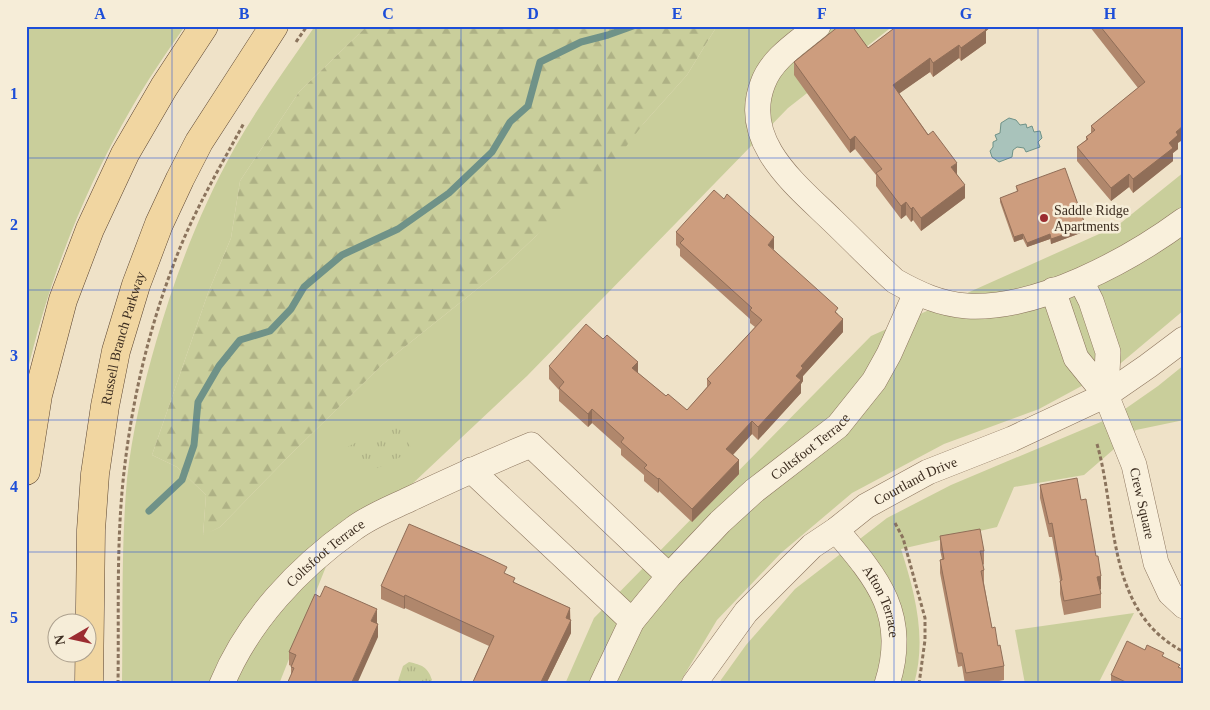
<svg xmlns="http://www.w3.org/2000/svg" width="1210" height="710" font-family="'Times New Roman',serif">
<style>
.grass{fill:#c9ce9b}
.forest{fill:url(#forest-firs)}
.park{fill:url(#park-tufts)}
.water{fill:#a9c3bb;stroke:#6f9288}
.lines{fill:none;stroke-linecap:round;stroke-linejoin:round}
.stream{stroke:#6f9288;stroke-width:7}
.minor-casing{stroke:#8b745d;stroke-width:26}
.major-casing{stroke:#594331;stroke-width:29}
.path{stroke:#8b745d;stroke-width:3;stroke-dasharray:4 2.5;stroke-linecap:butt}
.minor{stroke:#f9f0dc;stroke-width:25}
.major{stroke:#f1d6a1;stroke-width:28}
.wall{fill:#b0876c}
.shaded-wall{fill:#906e58}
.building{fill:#cd9d7e;stroke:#906e58}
.grid{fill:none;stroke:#1d4ed8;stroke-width:1;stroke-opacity:0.55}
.poi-dot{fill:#9b2c30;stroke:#f6edd8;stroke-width:2}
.labels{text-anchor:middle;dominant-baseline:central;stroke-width:5;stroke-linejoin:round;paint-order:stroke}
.poi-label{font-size:14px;fill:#3c2d20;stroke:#f6edd8;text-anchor:start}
.street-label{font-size:14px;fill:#3c2d20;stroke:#f6edd8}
.neatline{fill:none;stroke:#1d4ed8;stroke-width:2}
.grid-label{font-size:16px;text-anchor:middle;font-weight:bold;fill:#1d4ed8}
</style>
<defs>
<pattern id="forest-firs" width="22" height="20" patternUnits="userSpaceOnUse" patternTransform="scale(1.25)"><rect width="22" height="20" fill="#c9ce9b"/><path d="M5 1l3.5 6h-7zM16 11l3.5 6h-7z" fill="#aeb185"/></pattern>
<pattern id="park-tufts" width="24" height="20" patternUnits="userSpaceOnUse" patternTransform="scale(1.25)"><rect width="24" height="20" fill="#c9ce9b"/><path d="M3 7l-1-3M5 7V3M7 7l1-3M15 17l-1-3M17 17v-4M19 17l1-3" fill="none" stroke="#aeb185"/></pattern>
</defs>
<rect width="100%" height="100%" fill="#efe2c8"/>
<path class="grass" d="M26,26H185C166,53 147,81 131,109C83,192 47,284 26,378Z
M315,26H367L299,92L240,181L231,238L208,293L152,455L177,467L206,495L203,535L220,527L292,453L382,365L496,274L536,236L644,123L687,75L717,26H893L788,108L527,376L327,564L279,684H122C123,616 121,547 127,479C132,433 143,387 156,342C175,276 200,210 234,149C258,106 287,67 315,26Z
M1184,172V310L1115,368L1039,409L944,444L852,493L781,553L717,620L679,684H565L594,618L871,336L1117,226Z
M1184,365V420L1136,430L1084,475L1014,487L997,527L901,549C915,593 927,638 914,684H718L746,645L795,589L887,518L951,485L1115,416L1158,386Z
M1134,613L1098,684H1025L1015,630Z"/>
<path class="forest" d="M367,26H717L687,75L644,123L599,182L536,236L496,274L382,365L292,453L220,527L203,536L206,495L177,467L152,455L208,293L231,238L240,181L299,92Z"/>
<path class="park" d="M396,423L413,451L365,474L347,447Z
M409,662C422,665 428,667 432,680L429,684H397L403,666Z"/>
<path class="water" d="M1009,118L1016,120L1020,125L1026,124L1027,128L1032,126L1034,132L1040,131L1042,138L1038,142L1040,147L1026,152L1024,148L1017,147L1013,150L1012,157L999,162L992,157L990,151L993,147V142L997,140L995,135L1000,133L1001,123Z"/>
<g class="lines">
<path class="stream" d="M149,511L182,480L194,445L198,402L219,366L240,340L270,331L291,309L304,287L342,255L398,229L449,193L470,173L492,152L510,122L528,106L540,62L581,42L608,35L633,26"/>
<defs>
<g id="minor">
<path d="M818,26C799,42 772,58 763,83C740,141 795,184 832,220C853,240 873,261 895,281C918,294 940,304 967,306C1038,310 1128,261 1184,220"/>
<path d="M1081,281L1091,301L1108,352L1106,395"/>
<path id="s1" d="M1053,290L1076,358L1106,395L1134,465L1156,563L1170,593L1184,606"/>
<path d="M471,470L632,621"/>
<path id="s2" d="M836,530C878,579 909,616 887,684"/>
<path id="s3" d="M222,684C248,621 298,568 353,529C370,516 391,508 410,499C450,480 490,462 531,445L669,576"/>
<path id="s4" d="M602,684L632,621L669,576L720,522L754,491L838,426L874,381L889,354L916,293"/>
<path id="s5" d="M694,684L746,612L812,546L836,530L866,506L928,472L1012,439L1106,395L1148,366L1184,339"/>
</g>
<g id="major">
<path d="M26,471L38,395L63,300L90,229L125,154L164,87L204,26"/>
<path id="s6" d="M89,684L91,530L95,474L105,406L116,351L136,285L159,224L180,179L199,142L274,26"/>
</g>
</defs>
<use href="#minor" class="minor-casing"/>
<use href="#major" class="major-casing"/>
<path class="path" d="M296,42L307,26
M1097,444C1118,517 1105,611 1184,652
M895,523L903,538L925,618V640L919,684
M118,684C119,613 116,542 124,472C132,401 148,332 173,266C191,216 219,169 244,123"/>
<use href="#minor" class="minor"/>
<use href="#major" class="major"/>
</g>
<path class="wall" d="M897,26H992L986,31V43L961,61L959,58L933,77L930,72L899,93L957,175L965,198L921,231L913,220L911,222L906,215L901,219L876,186V175L855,149L850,153L794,75V62L868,48Z
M1090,26H1178V149L1173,153V161L1133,193L1129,187L1111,201L1077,161V147L1086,140V137L1091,133V126L1138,88L1090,27Z
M1016,186L1086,231L1051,244L1050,239L1027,247L1023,239L1014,242L1000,202V198L1017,192Z
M676,232L774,250L838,314L843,332L803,376V381L801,384V393L758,440L752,434L733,455L739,474L692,522L659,491L658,493L644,481V475L621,455V449L592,423L588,427L559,401V390L549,379V366L603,339L638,373L666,396L687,410L707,387V379L755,327L750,323V319L680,256V249L676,245Z
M1040,485L1081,500L1101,589L1100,590L1101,594V608L1064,615L1060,594V581L1052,537H1049L1040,498Z
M940,536L984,551V564L983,565L984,570V583L992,628L1004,666V680L984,684H965L962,666L958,667L940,573V560L942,559L940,550Z
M507,574L515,583L570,608L571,633L546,684H472L489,646L405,608L404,609L381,599V586Z
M377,623L378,637L291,676V666L289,665V652Z
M1145,650L1164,657L1180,668L1184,684H1111V675Z"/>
<path class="shaded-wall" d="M980,26H992L986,31V43L961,61V48Z
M959,45V58L933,77V63Z
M930,58V72L893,98V85Z
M1184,125V139L1178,143V149L1173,153V161L1133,193V179L1169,143L1176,132Z
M855,136V149L850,153V140Z
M957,163V176L951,167Z
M1129,174V187L1111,201V188Z
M965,185V198L921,231V218Z
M906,202V215L901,219V206Z
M913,207V220L911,222V209Z
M1086,227V231L1051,244V239Z
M1023,234V239L1014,242V237Z
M1050,234V239L1027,247V243Z
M774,237V250L768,245Z
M843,319V332L803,376V381L801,384V393L758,440V427L796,376L801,366Z
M638,362V375L632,368Z
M592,409V423L588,427V414Z
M752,421V434L726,462V449Z
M739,460V474L692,522V509Z
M659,478V491L658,493V479Z
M1101,576V589L1097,590V577Z
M405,595V608L404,609V597Z
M570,608V621L566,618Z
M377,609V623L371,634V621Z
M571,620V633L546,684H540Z
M378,624V637L357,684H351Z"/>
<path class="building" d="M839,26H852L868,48L897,26H983L986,30L961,48L959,45L933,63L930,58L893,85L928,135L933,131L957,163L951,167L965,185L921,218L913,207L911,209L906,202L901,206L876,173L882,169L855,136L850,140L794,62Z
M1100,26H1178L1184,33V125L1176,132L1178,135L1169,143L1173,148L1133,179L1129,174L1111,188L1077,147L1088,139L1086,137L1095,130L1091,126L1145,82Z
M1065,168L1086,227L1051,239L1050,234L1027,243L1023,234L1014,237L1000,198L1018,191L1016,186Z
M714,190L724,199L727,194L774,237L768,245L838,308L835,312L843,319L801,366L803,368L796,376L801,380L758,427L752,421L726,449L739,460L692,509L659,478L658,479L644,468L647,465L621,442L624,438L592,409L588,414L559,388L564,382L549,366L586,324L603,339L607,335L638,362L632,368L666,396L668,394L687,410L711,383L707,379L762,320L750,310L752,308L680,243L684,239L676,232Z
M1077,478L1081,500L1086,499L1096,556H1098L1101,576L1097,577L1101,594L1064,601L1060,581L1062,580L1052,523L1049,524L1040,485Z
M409,524L484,556L507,567L504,573L515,578L513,582L570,608L566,618L571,620L540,684H472L494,636L405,595L404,597L381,586Z
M980,529L984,551H980L984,570L981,571L992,628L995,627L998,646L1000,645L1004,666L966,673L962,653H958L940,560L944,559L940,536Z
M325,586L377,609L371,621L378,624L351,684H287L294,668L291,667L296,655L289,652L315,594L320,597Z
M1127,641L1145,650L1147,645L1164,653L1162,656L1180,665L1178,667L1184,670V684H1130L1111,675Z"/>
<path class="grid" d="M172,26V684M316,26V684M461,26V684M605,26V684M749,26V684M894,26V684M1038,26V684M26,158H1184M26,290H1184M26,420H1184M26,552H1184"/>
<circle class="poi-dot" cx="1044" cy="218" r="5"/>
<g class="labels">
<g class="poi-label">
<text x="1054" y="210">Saddle Ridge<tspan x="1054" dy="16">Apartments</tspan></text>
</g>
<g class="street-label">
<text stroke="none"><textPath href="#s6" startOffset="349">Russell Branch Parkway</textPath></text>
<text stroke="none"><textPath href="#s4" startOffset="320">Coltsfoot Terrace</textPath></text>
<text stroke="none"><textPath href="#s5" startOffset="305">Courtland Drive</textPath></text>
<text stroke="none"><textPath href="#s1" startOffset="234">Crew Square</textPath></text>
<text stroke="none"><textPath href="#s3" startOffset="169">Coltsfoot Terrace</textPath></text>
<text stroke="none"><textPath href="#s2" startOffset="86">Afton Terrace</textPath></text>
</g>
</g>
<rect width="1210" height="710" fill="none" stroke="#f6edd8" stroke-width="55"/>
<g transform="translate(72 638) rotate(261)"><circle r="24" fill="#f6edd8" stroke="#aca08e"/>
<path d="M0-4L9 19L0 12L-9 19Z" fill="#9b2c30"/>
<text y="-8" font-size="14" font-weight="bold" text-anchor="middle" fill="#3c2d20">N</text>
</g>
<rect x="28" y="28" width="1154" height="654" class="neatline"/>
<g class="grid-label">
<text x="100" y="19">A</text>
<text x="244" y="19">B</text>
<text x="388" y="19">C</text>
<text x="533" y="19">D</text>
<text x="677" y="19">E</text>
<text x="822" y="19">F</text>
<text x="966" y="19">G</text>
<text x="1110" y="19">H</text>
<text x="14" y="99">1</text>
<text x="14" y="230">2</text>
<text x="14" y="361">3</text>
<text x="14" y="492">4</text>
<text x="14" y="623">5</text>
</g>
</svg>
